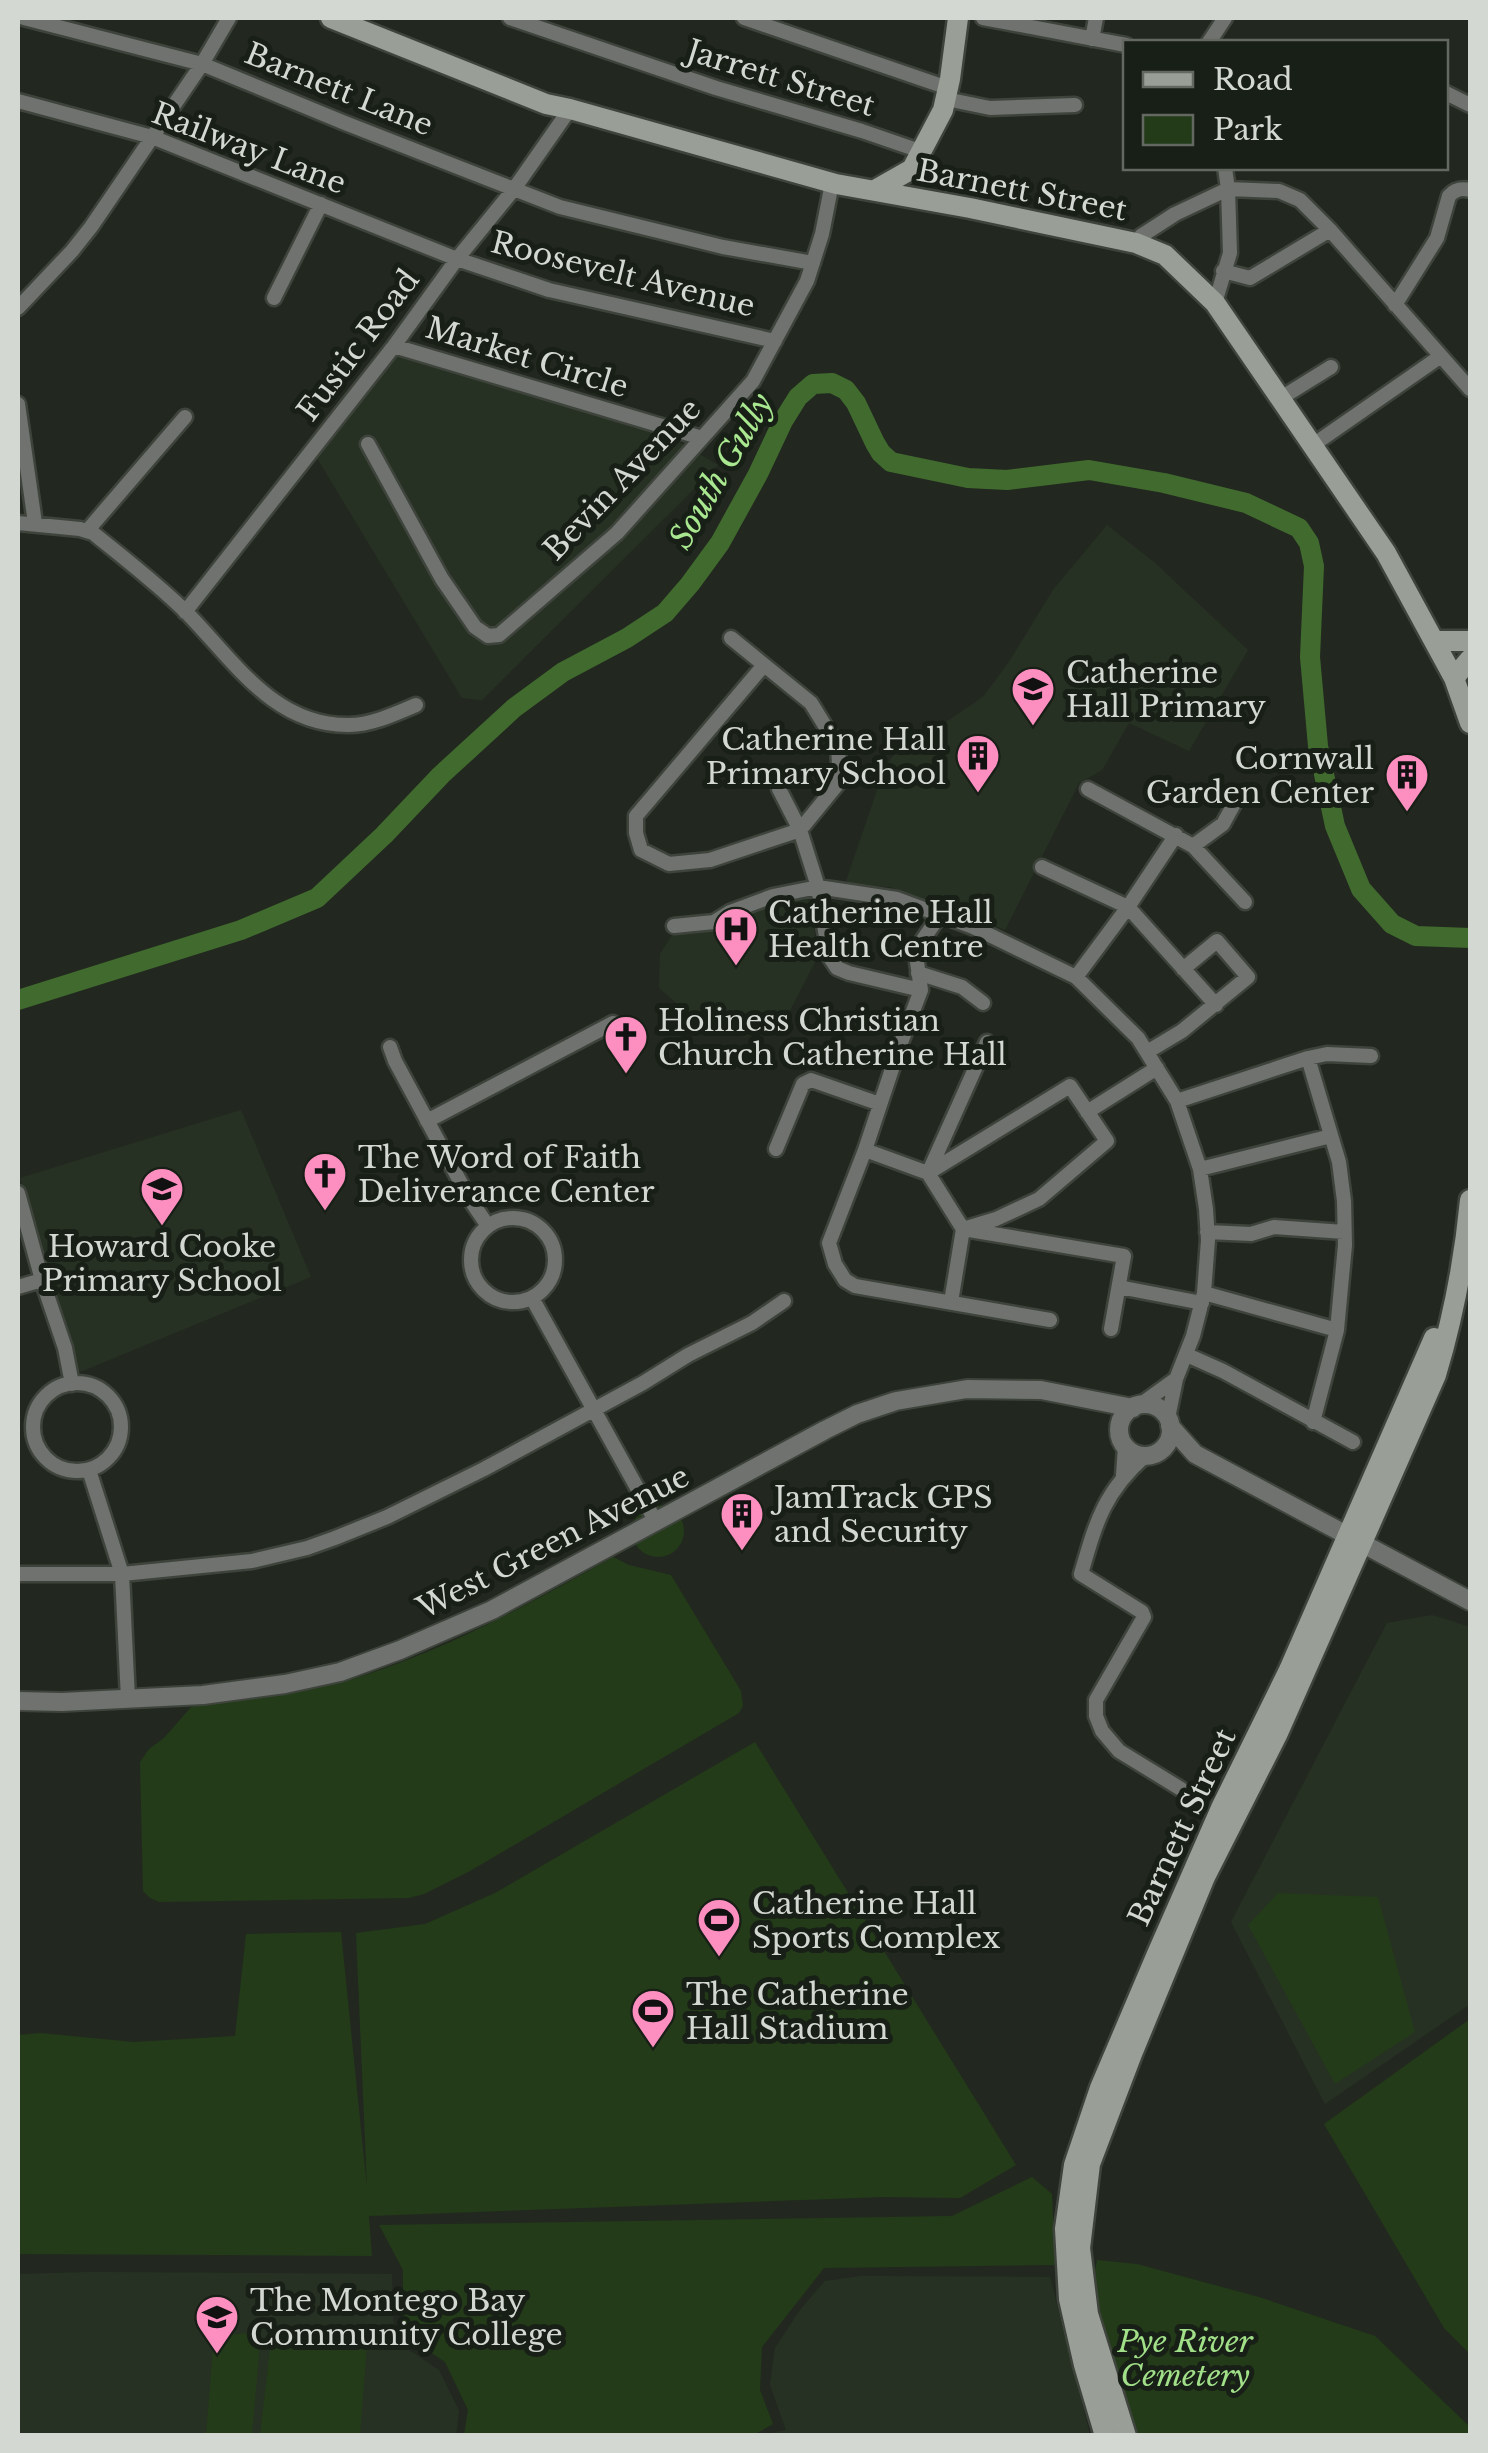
<svg xmlns="http://www.w3.org/2000/svg" width="1488" height="2453" font-family="'Libre Baskerville',serif">
<style>
.built{fill:#273123}
.green{fill:#233b19}
.lines{fill:none;stroke-linecap:round;stroke-linejoin:round}
.river{stroke:#416b2e;stroke-width:20}
.minor-casing{stroke:#3e443c;stroke-width:19}
.tertiary-casing{stroke:#3e443c;stroke-width:22}
.secondary-casing{stroke:#3e443c;stroke-width:25}
.minor{stroke:#6f726e;stroke-width:14}
.tertiary{stroke:#6f726e;stroke-width:18}
.secondary{stroke:#999e97;stroke-width:20}
.labels{text-anchor:middle;dominant-baseline:central;stroke-width:10;stroke-linejoin:round;paint-order:stroke}
.street-label{font-size:30px;fill:#d4d8d2;stroke:#181f16}
.poi-label{font-size:30px;fill:#d4d8d2;stroke:#181f16;text-anchor:start}
.park-label{font-size:30px;font-style:italic;fill:#a1df89;stroke:#181f16}
.water-label{font-size:32px;font-style:italic;fill:#a9e790;stroke:#181f16}
</style>
<rect width="100%" height="100%" fill="#22281f"/>
<path class="built" d="M393,354L671,437L718,465L482,700L462,698L311,448Z
M1107,525L1155,563L1248,650L1189,751L1129,723L1102,770L1079,783L1005,930L967,914L890,887L857,885L846,881L882,776L892,757L904,745L934,730L983,697L1009,662L1053,590Z
M804,896L812,903L817,958L788,1014L746,1037L720,1033L689,1014L659,988L660,954L672,935L695,933L743,915L762,901Z
M241,1110L311,1277L80,1372L20,1178Z
M1432,1615L1470,1627V2004L1325,2104L1231,1922L1387,1623Z
M92,2272L392,2274L394,2340L439,2370L459,2411L456,2435H18V2274Z
M861,2276L1050,2277L1090,2435H762L786,2430L770,2385L775,2348L800,2310L825,2281Z"/>
<path class="green" d="M632 1531a26 26 0 1 1 52 0a26 26 0 1 1-52 0Z
M613,1557L629,1565L671,1575L741,1691L743,1706L739,1713L470,1871L424,1894L409,1898L159,1902L150,1898L143,1891L140,1762L149,1749L164,1738L191,1707C243,1697 298,1695 349,1680C444,1652 527,1605 613,1557Z
M755,1742L1016,2165L960,2198L883,2197L369,2216L372,2256L18,2254V2035L40,2033L134,2042L235,2036L246,1934L341,1932L367,2188L356,1933L425,1924L495,1893Z
M1278,1893L1378,1897L1415,2032L1335,2084L1248,1925Z
M1470,2019V2354L1444,2328L1324,2124Z
M1032,2177L1052,2194L1055,2265L824,2268L762,2347L760,2390L773,2424L754,2435H464L468,2410L445,2362L403,2334V2270L379,2225L952,2216Z
M1097,2260L1137,2264L1259,2297L1375,2336L1470,2427V2435H1126L1088,2314Z
M272,2331H334L368,2334L360,2435H260Z
M261,2332L252,2435H206L214,2336Z"/>
<g class="lines">
<path class="river" d="M18,1000L241,930L317,898L384,835L441,775L514,708L563,672L627,638L665,613L690,584L720,543L758,474L783,421L798,397L813,384L832,383L846,390L856,403L875,443L881,453L891,462L968,478L1007,480L1089,470L1164,483L1246,503L1299,528L1309,543L1314,566L1310,657L1318,746L1335,826L1361,889L1392,924L1416,936L1470,938"/>
<defs>
<path id="minor" d="M24,18L202,64L345,123L560,207L723,247L813,263
M510,18L716,88L862,131L923,152
M744,18L948,88
M983,18L1126,45
M1092,39L1096,18
M1209,42L1225,18
M1446,93L1470,105
M946,99L990,108L1075,105
M18,101L152,137L457,259L549,290L775,341
M1136,243L1141,236L1175,214L1228,189L1279,191L1300,200L1330,230L1470,389
M1223,271L1250,278L1330,230
M274,298L321,204
M1215,303L1230,253L1228,189L1225,168
M1395,305L1437,238L1449,196C1455,189 1461,188 1470,190
M18,308L72,251L91,227L202,64L229,18
M394,346L702,438
M1281,398L1331,367
M18,404L35,523
M368,444L442,579L475,627L488,636L499,635L617,533L753,381L807,281L822,234L832,183
M1313,445L1441,356
M18,523L80,529L93,533C125,559 159,585 188,614C234,661 274,726 349,725C371,725 395,714 416,705
M87,531L185,417
M185,612L394,346L457,259L514,189L570,109
M731,638L811,703L838,747L840,781L800,830L779,789
M764,665L636,816V833L641,850L669,864L710,860L800,830L818,887L829,956L837,968L849,973L921,990
M1088,789L1193,846L1245,902
M1193,846L1223,824L1234,804
M1042,867L1128,907L1216,1005
M940,915L922,941L917,962L921,990L899,1048L865,1150L829,1243L835,1264L845,1280L855,1286L1050,1320
M674,926L714,922L730,912L773,896L818,887L897,899L973,927L1076,977L1138,1038L1177,1101L1200,1169L1206,1209L1208,1240L1204,1293L1193,1336L1176,1379L1168,1418
M918,973L962,987L983,1003
M1076,977L1128,907L1176,835
M390,1047L395,1061L469,1198L488,1226
M1147,1052L1182,1031L1248,977L1217,941L1183,969
M1308,1058L1339,1162L1344,1201L1345,1245L1337,1330L1313,1422
M1177,1101L1308,1058L1327,1054L1371,1056
M1087,1112L1157,1068
M427,1121L613,1023
M776,1149L803,1084L811,1080L880,1104
M865,1150L928,1173L963,1229L951,1302
M930,1169L987,1042
M1200,1169L1331,1136
M928,1173L1070,1086L1107,1141L1039,1199L996,1219L963,1229
M18,1193L42,1280L65,1348L72,1384
M471 1260a42 42 0 1 1 84 0a42 42 0 1 1-84 0Z
M969,1230L1124,1256L1111,1329
M1207,1232L1251,1234L1274,1227L1344,1232
M18,1287L42,1280
M1119,1287L1202,1303
M1204,1293L1337,1330
M532,1298L656,1522
M1187,1355L1223,1371L1353,1442
M33 1427a44 44 0 1 1 88 0a44 44 0 1 1-88 0Z
M1140,1405L1176,1379
M1145,1456C1104,1492 1096,1522 1081,1574L1142,1612L1144,1617L1096,1700V1716L1102,1731L1119,1751L1181,1789
M89,1470L122,1574L128,1699
M1123,1475L1125,1446
M18,1574H122L252,1561L307,1548L335,1538L387,1517L484,1469L643,1383L688,1355L752,1323L784,1301"/>
<path id="tertiary" d="M1119 1430a26 26 0 1 1 52 0a26 26 0 1 1-52 0Z
M1170,1426L1195,1454L1470,1601
M18,1701L62,1702L203,1695L285,1684L340,1672L400,1650L492,1610L825,1430L857,1414L896,1401L967,1389L1041,1390L1133,1408"/>
<path id="secondary" d="M331,18L546,104L570,109L836,184L970,208L1136,243L1165,255L1215,303L1386,553L1454,678L1470,723
M875,190L912,169L943,110L950,79L958,18
M1434,641H1470
M1454,678L1470,659
M1105,2436L1084,2365L1069,2299L1065,2229L1074,2165L1100,2088L1157,1954L1221,1808L1289,1670L1434,1338
M1126,2436L1088,2314L1080,2248L1090,2164L1132,2054L1205,1877L1278,1733L1436,1375C1454,1315 1464,1263 1470,1200"/>
</defs>
<use href="#minor" class="minor-casing"/>
<use href="#tertiary" class="tertiary-casing"/>
<use href="#secondary" class="secondary-casing"/>
<use href="#minor" class="minor"/>
<use href="#tertiary" class="tertiary"/>
<use href="#secondary" class="secondary"/>
</g>
<defs>
<symbol id="school-pin" viewBox="-11 -11 22 30"><path d="M0 17L-7.5 6A9.5 9.5 0 1 1 7.5 6Z" fill="#fd8ec0" stroke="#181f16"/><path d="M0-5L7-2L0 1L-7-2ZM-4 1L0 2.5L4 1V4Q0 6-4 4Z" fill="#111"/></symbol>
<symbol id="building-pin" viewBox="-11 -11 22 30"><path d="M0 17L-7.5 6A9.5 9.5 0 1 1 7.5 6Z" fill="#fd8ec0" stroke="#181f16"/><path d="M-4-6H4V6H1V3H-1V6H-4ZM-2.5-4.3h1.7v1.8h-1.7ZM.8-4.3h1.7v1.8H.8ZM-2.5-1h1.7V.8h-1.7ZM.8-1h1.7V.8H.8Z" fill="#111"/></symbol>
<symbol id="hospital-pin" viewBox="-11 -11 22 30"><path d="M0 17L-7.5 6A9.5 9.5 0 1 1 7.5 6Z" fill="#fd8ec0" stroke="#181f16"/><path d="M-5-5h3v3.5h4V-5h3V5h-3V1.5h-4V5h-3Z" fill="#111"/></symbol>
<symbol id="church-pin" viewBox="-11 -11 22 30"><path d="M0 17L-7.5 6A9.5 9.5 0 1 1 7.5 6Z" fill="#fd8ec0" stroke="#181f16"/><path d="M-1.2-6h2.4v3.5h3.3v2.4h-3.3V6h-2.4V-.1h-3.3v-2.4h3.3Z" fill="#111"/></symbol>
<symbol id="stadium-pin" viewBox="-11 -11 22 30"><path d="M0 17L-7.5 6A9.5 9.5 0 1 1 7.5 6Z" fill="#fd8ec0" stroke="#181f16"/><path d="M0-5a6.5 5 0 1 0 0 10a6.5 5 0 1 0 0-10ZM-3.5-1.8h7v3.6h-7Z" fill="#111"/></symbol>
<symbol id="university-pin" viewBox="-11 -11 22 30"><path d="M0 17L-7.5 6A9.5 9.5 0 1 1 7.5 6Z" fill="#fd8ec0" stroke="#181f16"/><path d="M0-5L7-2L0 1L-7-2ZM-4 1L0 2.5L4 1V4Q0 6-4 4Z" fill="#111"/></symbol>
</defs>
<g fill-rule="evenodd">
<use href="#school-pin" x="1008" y="664" width="50" height="68"/>
<use href="#building-pin" x="953" y="731" width="50" height="68"/>
<use href="#building-pin" x="1382" y="750" width="50" height="68"/>
<use href="#hospital-pin" x="711" y="904" width="50" height="68"/>
<use href="#church-pin" x="601" y="1012" width="50" height="68"/>
<use href="#church-pin" x="300" y="1149" width="50" height="68"/>
<use href="#school-pin" x="137" y="1164" width="50" height="68"/>
<use href="#building-pin" x="717" y="1489" width="50" height="68"/>
<use href="#stadium-pin" x="694" y="1895" width="50" height="68"/>
<use href="#stadium-pin" x="628" y="1986" width="50" height="68"/>
<use href="#university-pin" x="192" y="2292" width="50" height="68"/>
</g>
<g class="labels">
<g class="street-label">
<text transform="translate(781 78) rotate(17)">Jarrett Street</text>
<text transform="translate(339 89) rotate(22)">Barnett Lane</text>
<text transform="translate(249 148) rotate(21)">Railway Lane</text>
<text transform="translate(1022 190) rotate(11)">Barnett Street</text>
<text transform="translate(623 274) rotate(14)">Roosevelt Avenue</text>
<text transform="translate(358 345) rotate(-53)">Fustic Road</text>
<text transform="translate(527 357) rotate(17)">Market Circle</text>
<text transform="translate(622 479) rotate(-46)">Bevin Avenue</text>
<text transform="translate(553 1542) rotate(-27)">West Green Avenue</text>
<text transform="translate(1182 1827) rotate(-65)">Barnett Street</text>
</g>
<g class="poi-label">
<text x="1066" y="672">Catherine<tspan x="1066" dy="34">Hall Primary</tspan></text>
<text x="946" y="739" text-anchor="end">Catherine Hall<tspan x="946" dy="34">Primary School</tspan></text>
<text x="1374" y="758" text-anchor="end">Cornwall<tspan x="1374" dy="34">Garden Center</tspan></text>
<text x="768" y="912">Catherine Hall<tspan x="768" dy="34">Health Centre</tspan></text>
<text x="658" y="1020">Holiness Christian<tspan x="658" dy="34">Church Catherine Hall</tspan></text>
<text x="358" y="1157">The Word of Faith<tspan x="358" dy="34">Deliverance Center</tspan></text>
<text x="162" y="1246" text-anchor="middle">Howard Cooke<tspan x="162" dy="34">Primary School</tspan></text>
<text x="774" y="1497">JamTrack GPS<tspan x="774" dy="34">and Security</tspan></text>
<text x="752" y="1903">Catherine Hall<tspan x="752" dy="34">Sports Complex</tspan></text>
<text x="686" y="1994">The Catherine<tspan x="686" dy="34">Hall Stadium</tspan></text>
<text x="250" y="2300">The Montego Bay<tspan x="250" dy="34">Community College</tspan></text>
</g>
<g class="park-label">
<text x="1185" y="2341">Pye River<tspan x="1185" dy="34">Cemetery</tspan></text>
</g>
<g class="water-label">
<text transform="translate(721 471) rotate(-60)">South Gully</text>
</g>
</g>
<rect width="1488" height="2453" fill="none" stroke="#d4d8d2" stroke-width="40"/>
<rect x="1123" y="40" width="325" height="130" fill="#181f16" stroke="#636961" stroke-width="2.5"/>
<rect x="1143" y="72" width="50" height="15" fill="#999e97" stroke="#636961" stroke-width="2.5"/>
<text x="1213" y="90" font-size="30" fill="#d4d8d2">Road</text>
<rect x="1143" y="115" width="50" height="30" fill="#233b19" stroke="#636961" stroke-width="2.5"/>
<text x="1213" y="140" font-size="30" fill="#d4d8d2">Park</text>
</svg>
